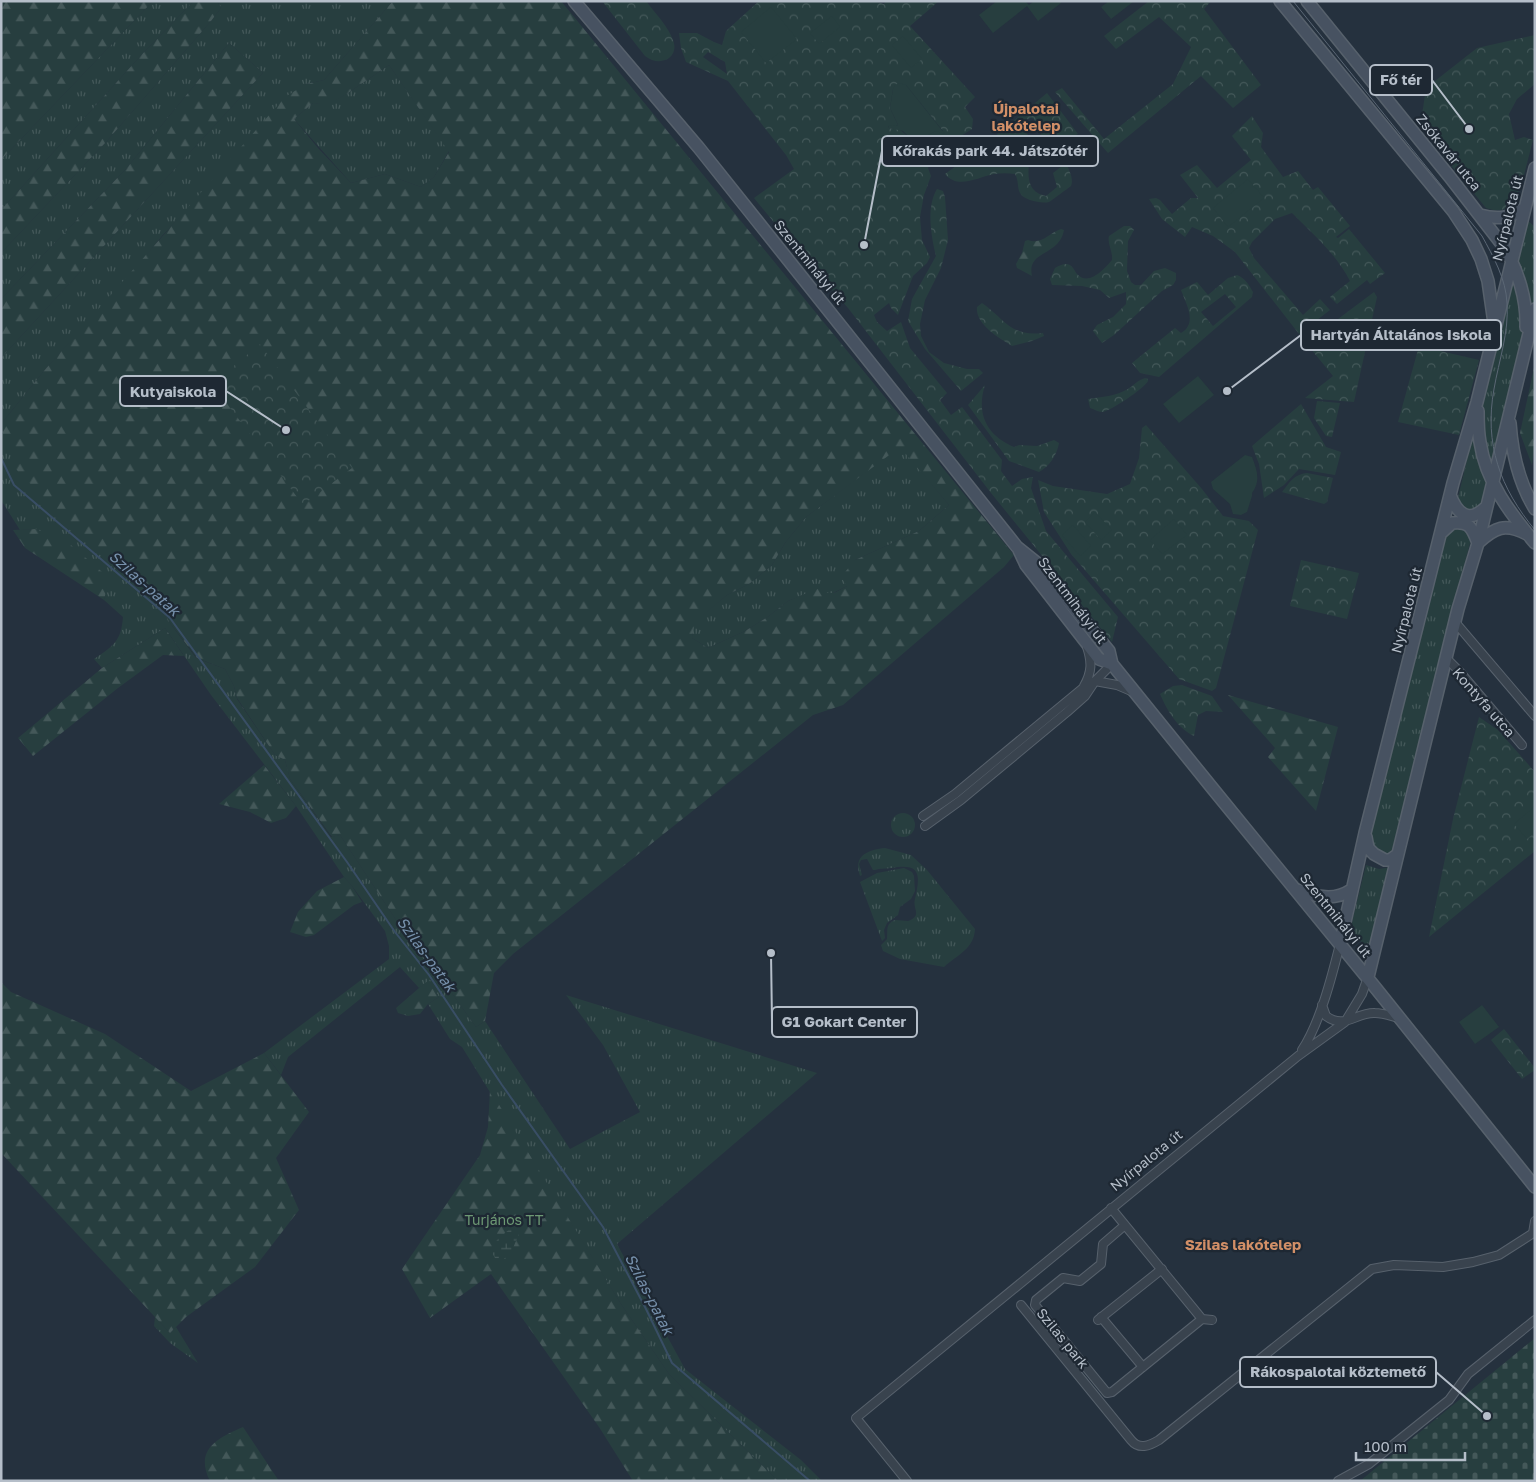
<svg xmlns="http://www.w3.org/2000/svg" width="1536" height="1482" font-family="'Golos Text',sans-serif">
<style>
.grass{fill:url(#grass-tufts)}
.forest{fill:url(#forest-firs);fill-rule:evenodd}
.wetland{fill:url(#wetland-marsh)}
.cemetery{fill:url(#cemetery-stones)}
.park{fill:url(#park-crowns);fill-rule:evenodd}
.garden{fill:#273e3f}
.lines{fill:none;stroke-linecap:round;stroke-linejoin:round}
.stream{stroke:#394e65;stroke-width:2}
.street-casing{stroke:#57616c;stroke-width:10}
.secondary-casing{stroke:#57616c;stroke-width:14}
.street{stroke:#39434e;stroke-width:8}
.secondary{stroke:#475261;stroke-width:11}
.tram{stroke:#5b6775;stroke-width:1}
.labels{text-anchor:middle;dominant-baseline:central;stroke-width:4.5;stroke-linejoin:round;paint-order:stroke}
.street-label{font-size:14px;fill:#b5bec9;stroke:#1e2833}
.park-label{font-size:14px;fill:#6d9974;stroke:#1e2833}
.neighbourhood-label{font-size:15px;font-weight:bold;fill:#d28f67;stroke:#1e2833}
.water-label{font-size:15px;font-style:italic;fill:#7690ab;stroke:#1e2833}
.leader{fill:none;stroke:#b5bec9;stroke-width:2}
.callout-dot{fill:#b5bec9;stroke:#1e2833;stroke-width:2}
.callout{fill:#1e2833;stroke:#b5bec9;stroke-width:2}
.callout-label{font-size:15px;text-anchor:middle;font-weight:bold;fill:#b5bec9}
</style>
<defs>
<pattern id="grass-tufts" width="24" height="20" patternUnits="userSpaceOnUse" patternTransform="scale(1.25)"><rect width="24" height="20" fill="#273e3f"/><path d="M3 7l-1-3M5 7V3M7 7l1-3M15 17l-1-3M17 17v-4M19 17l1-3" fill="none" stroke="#445859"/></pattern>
<pattern id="forest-firs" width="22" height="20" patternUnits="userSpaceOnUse" patternTransform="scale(1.25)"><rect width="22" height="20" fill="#273e3f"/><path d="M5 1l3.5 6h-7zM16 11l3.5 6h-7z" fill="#445859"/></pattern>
<pattern id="wetland-marsh" width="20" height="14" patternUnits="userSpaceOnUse" patternTransform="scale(1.25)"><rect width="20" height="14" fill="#273e3f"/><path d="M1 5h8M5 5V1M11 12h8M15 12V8" fill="none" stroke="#445859"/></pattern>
<pattern id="cemetery-stones" width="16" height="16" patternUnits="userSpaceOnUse" patternTransform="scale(1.25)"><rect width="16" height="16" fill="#273e3f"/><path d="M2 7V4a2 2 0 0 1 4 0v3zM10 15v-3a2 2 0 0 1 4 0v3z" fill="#445859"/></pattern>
<pattern id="park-crowns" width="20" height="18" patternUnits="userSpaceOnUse" patternTransform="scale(1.25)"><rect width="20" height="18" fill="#273e3f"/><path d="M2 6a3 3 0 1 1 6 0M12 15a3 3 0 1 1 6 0" fill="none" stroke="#445859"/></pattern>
</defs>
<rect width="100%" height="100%" fill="#25313e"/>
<path class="grass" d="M153,1H194L145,51L1,210V160Z
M217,1H393L324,80L306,84L162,236L132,273L43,372L1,424V358L263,73L229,43L125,170L1,299V253L106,142L211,21L221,8Z
M389,65L449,151L434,177L421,187L385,174L351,183L294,119L313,103L328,104L348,93Z
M1526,219L1535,227V301L1530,321L1517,256Z
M1513,269L1526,334L1492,471L1486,453L1481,405Z
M1476,422L1489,482L1482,510L1475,514L1456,506Z
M1,427L3,432L153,591L170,623L196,658L225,669L234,686L237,699L275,755L285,760L290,779L331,837L340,835L402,929L414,940L476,1027L485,1021L570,1149L640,1112L603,1045L566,995L817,1073L617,1244L685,1369L801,1460L822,1481H778L669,1374L621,1304L462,1047L450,1039L428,1004L439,997L429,981L419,988L400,967L288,1057L281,1075L264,1053L389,959V946L385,931L352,886L344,877L296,806L211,695L165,628L102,668L94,659C113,646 121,642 123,617L104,600L108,578L36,529L20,530L1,500Z
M900,446L949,505L919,531L855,560L847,586L833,593L824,594L821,588L788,601L769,616L745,631L708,648L692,638L694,622L727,595L749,584L772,565L785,543L806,517Z
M1459,524L1472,535L1393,850L1389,853L1380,854L1369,843L1445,534Z
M891 825a12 12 0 1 1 24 0a12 12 0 1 1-24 0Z
M885,848L911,855L927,870L975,929C974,949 957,955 944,967L900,959L883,951L881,945L887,939C888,930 885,924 895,920L908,921C923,915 912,909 915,899C921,873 920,863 891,868C885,869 880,868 875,870H873L867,859L861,860L859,864L862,875L860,876C853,856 867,850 885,848Z
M1366,865L1379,869L1392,867L1371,952L1350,930Z
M904,868L912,872L914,876L915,891L911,899L900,907L898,915L887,923L884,930L885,938L882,941L860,882L877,873Z
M155,1317L170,1333L176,1327L198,1363L170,1343L154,1326Z"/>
<path class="forest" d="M1,1H153L1,160Z
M194,1H217L221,8L211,21L106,142L1,253V210L145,51Z
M393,1H561L1014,555L1004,567L843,705L813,715L513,954L494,973L485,1021L476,1027L414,940L402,929L340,835L332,837L290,779L285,760L275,755L237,698L234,686L225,669L197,658L170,623L153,592L142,589L40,494L15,468L1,427V424L43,372L285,97L306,84L324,80ZM389,65L449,152L434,177L421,187L385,174L351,183L318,148L294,119L313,103L328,105L348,93ZM900,447L949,505L919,531L855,560L841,577L847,586L834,593H824L821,587L788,601L769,616L745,631L708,648L692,638L695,622L727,595L749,584L772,565L785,543L806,517Z
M229,43L263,73L1,358V299L125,170Z
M1061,229L1064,230C1059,257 1026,250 1032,276L1017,268L1016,264L1022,253L1025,241L1028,240C1042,245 1049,233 1061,229Z
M1535,363V444L1532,465L1520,433Z
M36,529L71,545L109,578L104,600L25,548L13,530Z
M165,628L184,656L163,655L118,688L33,756L18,738L102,668Z
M1228,695L1338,727L1316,811L1268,757L1275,748Z
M264,765L296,806L286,818L271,823L250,812L219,804Z
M344,877L352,886L362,902L354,905L314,935L306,937L290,932L298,912L317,891Z
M429,980L439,997L428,1004L420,1014L408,1016L398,1013L396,1008L419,988Z
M1,982L11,992L105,1034L191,1091L264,1053L309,1112L276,1158L299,1210L255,1267L186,1317L170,1333L1,1153Z
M490,1090L621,1304L669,1374L778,1481H633L599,1427L491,1274L430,1318L402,1269L480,1155L488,1127Z
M243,1427L279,1481H210C194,1449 218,1438 243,1427Z"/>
<path class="wetland" d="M513,1226L519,1234L513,1248L499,1265L491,1251L497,1240Z
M633,1256L650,1284L646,1292L628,1259Z"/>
<path class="cemetery" d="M1535,1338V1481H1360Z"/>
<path class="park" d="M602,1H646C655,13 668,26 673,40C680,58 660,68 645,56Z
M759,1H874L884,4L886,1H939L910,26L975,97L965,107L973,119L972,129L939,150L928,168L931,176L924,195L920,217L922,240L930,257L927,263L913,276L898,315L891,308L889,303L874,315L877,322L887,331L901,322L910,348L947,393L940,400L951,415L962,407L1002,460L1001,471L1012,486L1022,479L1033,477L1031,488L1046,531L1118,617L1112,642L991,493L848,308L805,260L754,198L794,169L786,155L728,81L686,62L681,48L679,33H697L714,42L722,45L726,31ZM708,52L725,62L727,74L703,57ZM906,85L943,131L937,130L920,140L911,139L899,129L889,128L888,126H896L898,125L890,108L893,89Z
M1149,1H1211L1204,9L1261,85L1233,108L1201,76L1108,153L1055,92L1062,88L1104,139L1173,84L1191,47L1159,17L1116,49L1104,36Z
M1535,35V84L1517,99L1509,114L1515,140L1524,137L1533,140C1530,152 1527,163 1524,175C1518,194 1513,218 1486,208L1441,153L1421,122L1426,88L1477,48Z
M1047,93L1078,134C1070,137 1049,148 1044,148L1040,144L1041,128L1038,127L1034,119L1031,118L1023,121L1022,127C1024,130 1028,134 1029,137C1035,154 1016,190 1046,196L1057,187L1053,173L1066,163C1069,170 1074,179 1071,186C1067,189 1051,201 1049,202C1042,204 1023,200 1020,193C1017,187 1019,181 1015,174C1008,173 1001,173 994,174C978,177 958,190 945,174L982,147Z
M1252,116L1263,133L1261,147L1283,177L1298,171L1313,190L1318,187L1350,226L1336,237L1338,238L1349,229L1385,273L1370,284L1367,280L1337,304L1330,297L1350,281C1336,254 1313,234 1292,213L1275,219L1252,242L1249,248L1254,258L1303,315L1320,299L1330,310L1299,334L1235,252L1213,236L1192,227L1185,237L1162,219L1149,199L1156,198L1160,200L1172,214L1191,198H1198L1180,175L1197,165L1217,188L1251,160L1232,136Z
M937,189L943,191L945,197L948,240L941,268L925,300L920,324L921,336L929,352L944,363L967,369H979L983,373L961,391L925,349L908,321L912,299L936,256C931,236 926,207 937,189Z
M1124,226H1130L1134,230L1128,241L1127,271L1131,282L1135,285H1141L1154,271L1165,268L1176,273V280L1173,285L1162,291L1114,335L1102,343L1093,331L1097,325L1113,317L1126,304V292L1109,298L1100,290L1082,286L1052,285L1050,279L1055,268C1058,266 1063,264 1066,264C1072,264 1074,270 1077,274C1089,287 1105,268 1112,260C1113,251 1107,244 1109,236Z
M1237,275C1245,278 1249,285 1253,292L1252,297L1159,377L1140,373L1132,363L1175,328L1181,333C1198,323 1186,304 1181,290L1197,282L1208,295L1228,278ZM1225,294L1236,307L1213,326L1201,312Z
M1374,292L1377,297L1354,402L1305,398L1333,376L1306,343Z
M982,303C1005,319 1010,337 1043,333L1044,336L1032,341L1012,346C999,338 975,324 977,307Z
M260,344L352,468L303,505L219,393L229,370Z
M1419,346L1479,360L1459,435L1398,422Z
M1145,378L1148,379V381C1145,388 1109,412 1102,412C1098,412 1094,409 1090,408L1088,399C1102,397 1116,396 1128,389C1134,385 1138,380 1145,378Z
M985,385C976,413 986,435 1014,447L1019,445L1037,446L1054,440L1059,443C1057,455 1049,467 1039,472L1009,461L968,405Z
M1317,401L1340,403L1332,437L1326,436L1314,418Z
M1301,404L1326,447L1341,452L1335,475L1299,469L1284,485L1264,498L1259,464L1252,446Z
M1146,425L1202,489L1223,516L1249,521L1258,530L1216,688L1212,691L1179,679L1071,554L1044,512L1038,480L1053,486L1107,494L1130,484L1139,458L1142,428Z
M1307,473L1333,478L1327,502L1324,504L1282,492C1289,483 1294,474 1307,473Z
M1301,560L1359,573L1347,619L1290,606Z
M1182,685L1212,696L1223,712L1206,711L1198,715L1194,736C1177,728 1167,710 1160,694L1173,686Z
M1479,717L1498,730L1535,772V851L1429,937L1453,819Z
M1504,1029L1535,1068V1070L1522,1079L1491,1040Z"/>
<path class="garden" d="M997,1H1025L1029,5L1034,1H1060L1061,3L1038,21L1027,6L993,33L979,15Z
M1109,1H1132L1133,2L1111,19L1101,7Z
M771,7L797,39L766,63L741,32Z
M832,16L840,27L819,44L810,33Z
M903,36L922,59L911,68L892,45Z
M899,83L906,85L945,134L936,131L917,141L911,139L903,131L889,128L888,125L896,126L898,125L890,108L893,89L895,85Z
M1248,179L1264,198L1228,227L1213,208Z
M1198,376L1214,395L1179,423L1163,404Z
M1245,455L1252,457C1257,470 1261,481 1252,493V496L1247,512L1241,515L1233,514L1230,504L1213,489L1211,482Z
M1095,512L1112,530L1101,540L1085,522Z
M1174,519L1187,535L1162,554L1150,540Z
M1073,525L1091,546L1080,556L1062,535Z
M1535,806V832L1527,839L1514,824Z
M1482,1005L1499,1027L1475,1044L1459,1022Z"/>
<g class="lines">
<path class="stream" d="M1,458L14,485L170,618L347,862L395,932L429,975L502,1085L603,1227L646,1309L672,1363L810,1481"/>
<defs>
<path id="street" d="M1455,622L1535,716
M1446,658L1460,672L1522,745
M1095,681L1117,685L1131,691
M1084,686C1092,672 1092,662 1087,647
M923,816L955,794L1083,688L1093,682
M925,826L961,800L1067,712L1085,696L1095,681L1112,664
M1322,1005L1326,1016C1345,1030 1356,1012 1375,1013C1383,1013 1391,1016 1399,1018
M1302,1050C1320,1023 1332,976 1340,944
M1111,1208L1202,1319L1212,1320
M1125,1225L1103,1244L1101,1264L1080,1281L1063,1278L1036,1300L1035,1305L1107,1393L1112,1392L1202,1319
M1533,1233L1535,1221
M1021,1305L1131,1440C1139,1450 1149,1446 1159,1440L1372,1269L1394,1265L1443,1267L1473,1262L1499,1255L1535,1232
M1101,1317L1143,1367
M1098,1320L1162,1269
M907,1481L856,1418L1298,1056L1345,1022L1362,994L1368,977
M1338,1481L1369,1464L1449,1400L1468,1374L1535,1320"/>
<path id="secondary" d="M574,1L699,148L1017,547L1037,563L1109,651L1112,664L1213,789L1374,986L1535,1187
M1280,1L1453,211L1472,240L1481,259L1488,281L1494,323
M1307,1L1449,176L1504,247C1518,270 1527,300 1526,327
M1480,215C1498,220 1510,218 1525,208
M1478,411C1478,421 1478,432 1480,442C1486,482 1510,513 1535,543
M1510,423C1512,453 1519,483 1535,509
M1450,495C1457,513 1468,524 1485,508
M1441,533L1452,523C1469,521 1472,527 1478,543
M1478,543C1495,527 1505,523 1527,534
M1019,550L1026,565L1099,659L1112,664
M1366,837L1368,848L1374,854L1385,860H1390L1397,855
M1297,890C1316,896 1333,902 1351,890
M1340,944L1365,833L1418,623L1453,483L1477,402L1535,168
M1368,977L1426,739L1458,609L1478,543L1535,309"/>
</defs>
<use href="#street" class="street-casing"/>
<use href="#secondary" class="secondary-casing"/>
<use href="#street" class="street"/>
<use href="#secondary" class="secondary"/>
<path class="tram" d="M1293,1L1482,236C1493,256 1506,279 1507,303C1509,333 1499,360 1494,389C1484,444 1500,488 1535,530"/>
</g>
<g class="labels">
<g class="street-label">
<text transform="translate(1449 152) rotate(51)">Zsókavár utca</text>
<text transform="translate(1507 218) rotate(-76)">Nyírpalota út</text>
<text transform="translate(810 262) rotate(51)">Szentmihályi út</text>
<text transform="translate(1073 600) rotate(53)">Szentmihályi út</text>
<text transform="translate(1406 610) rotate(-76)">Nyírpalota út</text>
<text transform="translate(1484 702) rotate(49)">Kontyfa utca</text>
<text transform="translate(1336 915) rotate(51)">Szentmihályi út</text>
<text transform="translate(1146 1160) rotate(-39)">Nyírpalota út</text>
<text transform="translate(1063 1338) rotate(51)">Szilas park</text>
</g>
<g class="park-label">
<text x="504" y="1219">Turjános TT</text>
</g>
<g class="neighbourhood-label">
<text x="1026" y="108">Újpalotai<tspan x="1026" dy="17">lakótelep</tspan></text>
<text x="1243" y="1244">Szilas lakótelep</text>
</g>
<g class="water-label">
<text transform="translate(145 583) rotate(42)">Szilas-patak</text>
<text transform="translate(427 954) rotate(54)">Szilas-patak</text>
<text transform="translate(650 1294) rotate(63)">Szilas-patak</text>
</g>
</g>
<path class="leader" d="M1469 129L1432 80M864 245L882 151M1227 391L1301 335M286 430L226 391M771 953L772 1022M1487 1416L1436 1372"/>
<g class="callout-dot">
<circle cx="1469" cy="129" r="5"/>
<circle cx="864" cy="245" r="5"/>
<circle cx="1227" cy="391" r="5"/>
<circle cx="286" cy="430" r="5"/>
<circle cx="771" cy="953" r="5"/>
<circle cx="1487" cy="1416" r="5"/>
</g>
<g class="callout">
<rect x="1370" y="65" width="62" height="30" rx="5"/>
<rect x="882" y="136" width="216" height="30" rx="5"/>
<rect x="1301" y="320" width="200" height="30" rx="5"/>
<rect x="120" y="376" width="106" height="30" rx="5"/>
<rect x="772" y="1007" width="145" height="30" rx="5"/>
<rect x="1240" y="1357" width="196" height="30" rx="5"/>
</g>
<g class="callout-label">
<text x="1401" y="85">Fő tér</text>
<text x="990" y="156">Kőrakás park 44. Játszótér</text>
<text x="1401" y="340">Hartyán Általános Iskola</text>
<text x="173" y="397">Kutyaiskola</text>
<text x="844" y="1027">G1 Gokart Center</text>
<text x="1338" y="1377">Rákospalotai köztemető</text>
</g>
<rect width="1536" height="1482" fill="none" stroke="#b5bec9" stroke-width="5"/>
<path d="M1356 1452v8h109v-8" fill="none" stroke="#b5bec9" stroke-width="2.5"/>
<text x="1364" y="1452" font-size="15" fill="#b5bec9" stroke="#1e2833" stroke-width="4" paint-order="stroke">100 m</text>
</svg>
